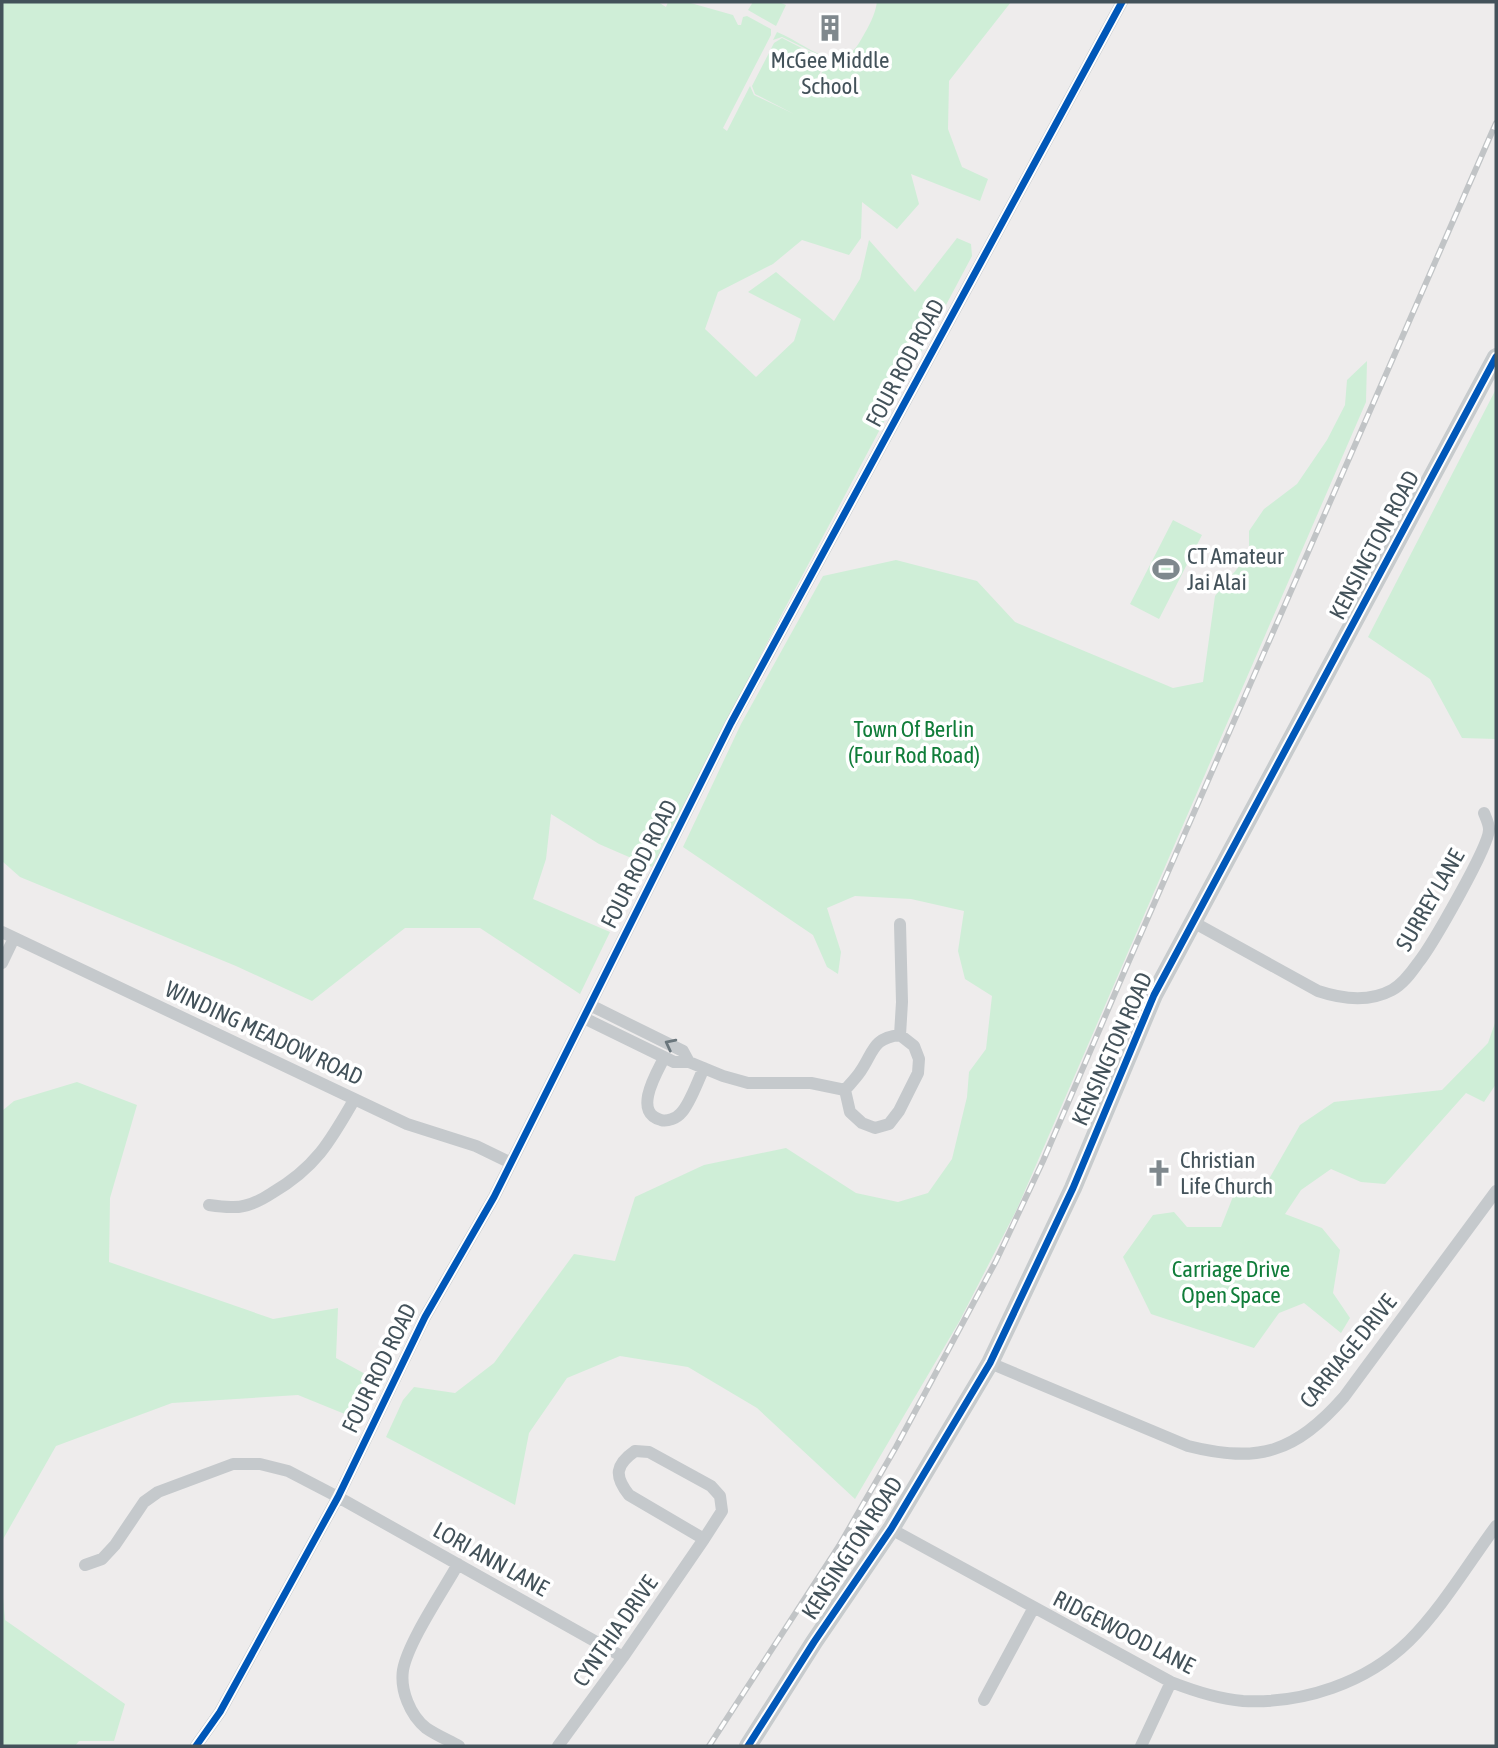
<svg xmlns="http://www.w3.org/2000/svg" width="1498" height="1748" font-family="'Asap Condensed',sans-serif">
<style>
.green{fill:#cfeed7}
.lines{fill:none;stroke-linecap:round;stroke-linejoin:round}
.street{stroke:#c5c9cc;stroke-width:12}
.secondary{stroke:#c7cbcd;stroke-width:18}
.rail-casing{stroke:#c1c4c6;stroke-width:6}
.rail{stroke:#fff;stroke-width:3.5;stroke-dasharray:10;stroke-linecap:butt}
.cycleway-casing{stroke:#fff;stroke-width:11}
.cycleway{stroke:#0057b8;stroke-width:7}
.oneway{stroke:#6a767c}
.labels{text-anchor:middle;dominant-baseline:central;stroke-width:7;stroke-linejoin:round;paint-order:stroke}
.poi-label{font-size:23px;fill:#43525a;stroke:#fff;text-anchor:start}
.street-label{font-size:23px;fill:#43525a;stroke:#fff}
.park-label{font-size:23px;fill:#117d3a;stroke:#fff}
</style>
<rect width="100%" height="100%" fill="#eeecec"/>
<path class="green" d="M2,2H658L666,7L668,2H687L733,15L738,25H741L743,17L747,16L771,29V35L723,128L727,131L750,86L754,95L794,114L755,94L752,86L774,43L782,38L821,58L824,65L812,88L826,66L823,57L782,37L773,40L777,32C809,45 840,80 862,38C869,26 875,15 877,2H1011L949,81L948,129L962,167L988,179L980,201L911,174L919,204L897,229L862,202L861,238L849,255L802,240L773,264L718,292L705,329L756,377L794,341L801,319L748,292L776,272L834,321L860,279L869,240L915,292L957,238L971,244L972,256L784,610L652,867L599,844L551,814L546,859L533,899L610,932L580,994L480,928H405L312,1001L236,966L20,877L2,861Z
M753,2H779L786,5L776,26L748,10Z
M1367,361L1366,402L1017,1209L959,1322L855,1499L757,1408L688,1367L620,1356L567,1378L529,1433L515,1505L386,1437L403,1400L414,1387L455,1393L494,1363L574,1254L615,1261L635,1197L704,1165L786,1148L856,1193L898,1202L928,1193L952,1159L967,1097L969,1072L986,1049L992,996L965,979L958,951L964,911L911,899L855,896L827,908L841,952L838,974L827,967L813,935L683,847L741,724L823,576L896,560L977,581L1015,622L1173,688L1203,682L1215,596L1249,554V531L1264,509L1297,484L1327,440L1345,405L1347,380Z
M1496,389V739L1462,738L1430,679L1368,637Z
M1173,520L1202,535L1159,619L1130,604Z
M1496,1020V1084L1484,1102L1466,1093L1385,1184L1361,1182L1331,1169L1301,1190L1285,1214L1322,1228L1340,1250L1333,1293L1350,1318L1341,1333L1304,1303L1279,1313L1254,1348L1151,1314L1123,1257L1153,1215L1174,1212L1187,1227H1221L1236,1189L1269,1179L1300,1125L1334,1102L1442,1090L1488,1043Z
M77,1082L137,1105L110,1198L109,1262L273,1319L338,1308L336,1358L378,1381L362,1421L298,1395L172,1403L56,1446L2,1541V1111L14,1101Z
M2,1587L5,1620L125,1704L114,1741H79L75,1746H2Z"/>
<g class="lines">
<path class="street" d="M1193,922L1318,991C1342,999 1368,1003 1392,990C1403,984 1411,973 1418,963C1431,947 1490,845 1489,829C1489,824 1486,818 1484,813
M2,932L407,1124L476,1146L511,1163
M2,963L14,938
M584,1018L674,1062H689L683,1051L590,1005
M900,1035L902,1002L900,924
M664,1058C657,1072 632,1113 661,1120C667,1122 677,1118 681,1113C690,1104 698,1080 704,1068
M689,1062L723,1076L748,1083H811L845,1090L850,1112L862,1123L875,1128L889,1124L899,1111L918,1073L919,1059L914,1046L900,1035C872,1038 874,1052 860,1072C856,1078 850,1084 845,1090
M209,1205C216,1206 224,1207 231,1207C246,1208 260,1201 272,1193C315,1168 330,1142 354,1100
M990,1363L1188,1446C1259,1464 1296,1452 1344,1397L1496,1191
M635,1451L649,1452L711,1486L720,1496L722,1511L704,1539L629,1495C614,1476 615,1465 635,1451Z
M891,1529L1171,1682C1194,1691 1218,1699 1243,1701C1303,1704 1366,1683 1409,1641C1442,1608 1468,1564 1496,1526
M458,1564C443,1591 408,1642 403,1670C400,1690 410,1715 426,1728C436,1735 448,1740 459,1746
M85,1565L102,1559L115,1545L144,1502L158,1492L233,1464H260L288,1471L338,1497L623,1657
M984,1700L1033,1609
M196,1746L220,1712L338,1497L425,1317L494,1197L731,723L1122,2
M558,1746L623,1657L704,1539
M1141,1746L1171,1682"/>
<path class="secondary" d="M748,1746L814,1642L891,1529L990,1363L1073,1188L1154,995L1496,357"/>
<defs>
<path id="rail" d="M709,1746L839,1546L896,1447L996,1261L1043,1161L1125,970L1496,123"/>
</defs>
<use href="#rail" class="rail-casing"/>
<use href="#rail" class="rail"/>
<defs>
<path id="cycleway" d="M196,1746L220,1712L338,1497L425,1317L494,1197L731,723L1122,2
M748,1746L814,1642L891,1529L990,1363L1073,1188L1154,995L1496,357"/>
</defs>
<use href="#cycleway" class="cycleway-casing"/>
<use href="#cycleway" class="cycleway"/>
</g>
<defs><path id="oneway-chevron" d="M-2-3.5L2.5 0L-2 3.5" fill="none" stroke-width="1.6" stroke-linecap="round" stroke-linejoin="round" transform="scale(1.75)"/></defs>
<use class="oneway" href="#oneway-chevron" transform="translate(670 1044) rotate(-153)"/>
<defs>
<symbol id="building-bare" viewBox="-9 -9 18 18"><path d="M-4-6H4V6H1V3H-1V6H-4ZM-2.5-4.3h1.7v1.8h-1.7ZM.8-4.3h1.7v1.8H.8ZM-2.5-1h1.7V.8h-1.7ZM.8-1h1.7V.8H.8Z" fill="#7f888d" stroke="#fff" stroke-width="2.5" paint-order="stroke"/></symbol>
<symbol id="stadium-bare" viewBox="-9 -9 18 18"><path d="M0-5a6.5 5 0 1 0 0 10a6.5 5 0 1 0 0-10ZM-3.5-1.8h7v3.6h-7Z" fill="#7f888d" stroke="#fff" stroke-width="2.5" paint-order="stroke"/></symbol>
<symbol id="church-bare" viewBox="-9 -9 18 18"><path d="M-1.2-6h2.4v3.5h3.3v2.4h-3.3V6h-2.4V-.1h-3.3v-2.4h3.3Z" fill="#7f888d" stroke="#fff" stroke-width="2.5" paint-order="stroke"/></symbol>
</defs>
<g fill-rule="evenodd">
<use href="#building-bare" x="811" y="9" width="38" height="38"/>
<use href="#stadium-bare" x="1147" y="550" width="38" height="38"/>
<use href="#church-bare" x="1140" y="1154" width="38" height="38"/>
</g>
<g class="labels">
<g class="poi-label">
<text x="830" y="60" text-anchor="middle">McGee Middle<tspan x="830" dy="26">School</tspan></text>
<text x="1187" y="556">CT Amateur<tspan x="1187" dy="26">Jai Alai</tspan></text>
<text x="1180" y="1160">Christian<tspan x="1180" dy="26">Life Church</tspan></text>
</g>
<g class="street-label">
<text transform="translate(905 363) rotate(-62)">FOUR ROD ROAD</text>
<text transform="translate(1374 545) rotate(-62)">KENSINGTON ROAD</text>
<text transform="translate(639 864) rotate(-63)">FOUR ROD ROAD</text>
<text transform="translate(1430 900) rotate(-60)">SURREY LANE</text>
<text transform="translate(264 1033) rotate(25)">WINDING MEADOW ROAD</text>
<text transform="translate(1112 1049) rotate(-66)">KENSINGTON ROAD</text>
<text transform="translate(1348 1351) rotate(-51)">CARRIAGE DRIVE</text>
<text transform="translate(379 1368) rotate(-64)">FOUR ROD ROAD</text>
<text transform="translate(852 1548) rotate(-57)">KENSINGTON ROAD</text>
<text transform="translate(491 1559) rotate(29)">LORI ANN LANE</text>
<text transform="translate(615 1631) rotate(-55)">CYNTHIA DRIVE</text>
<text transform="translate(1124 1632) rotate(27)">RIDGEWOOD LANE</text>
</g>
<g class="park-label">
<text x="914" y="729">Town Of Berlin<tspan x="914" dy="26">(Four Rod Road)</tspan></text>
<text x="1231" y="1269">Carriage Drive<tspan x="1231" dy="26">Open Space</tspan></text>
</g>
</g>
<rect width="1498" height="1748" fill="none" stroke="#43525a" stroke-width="7"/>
</svg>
